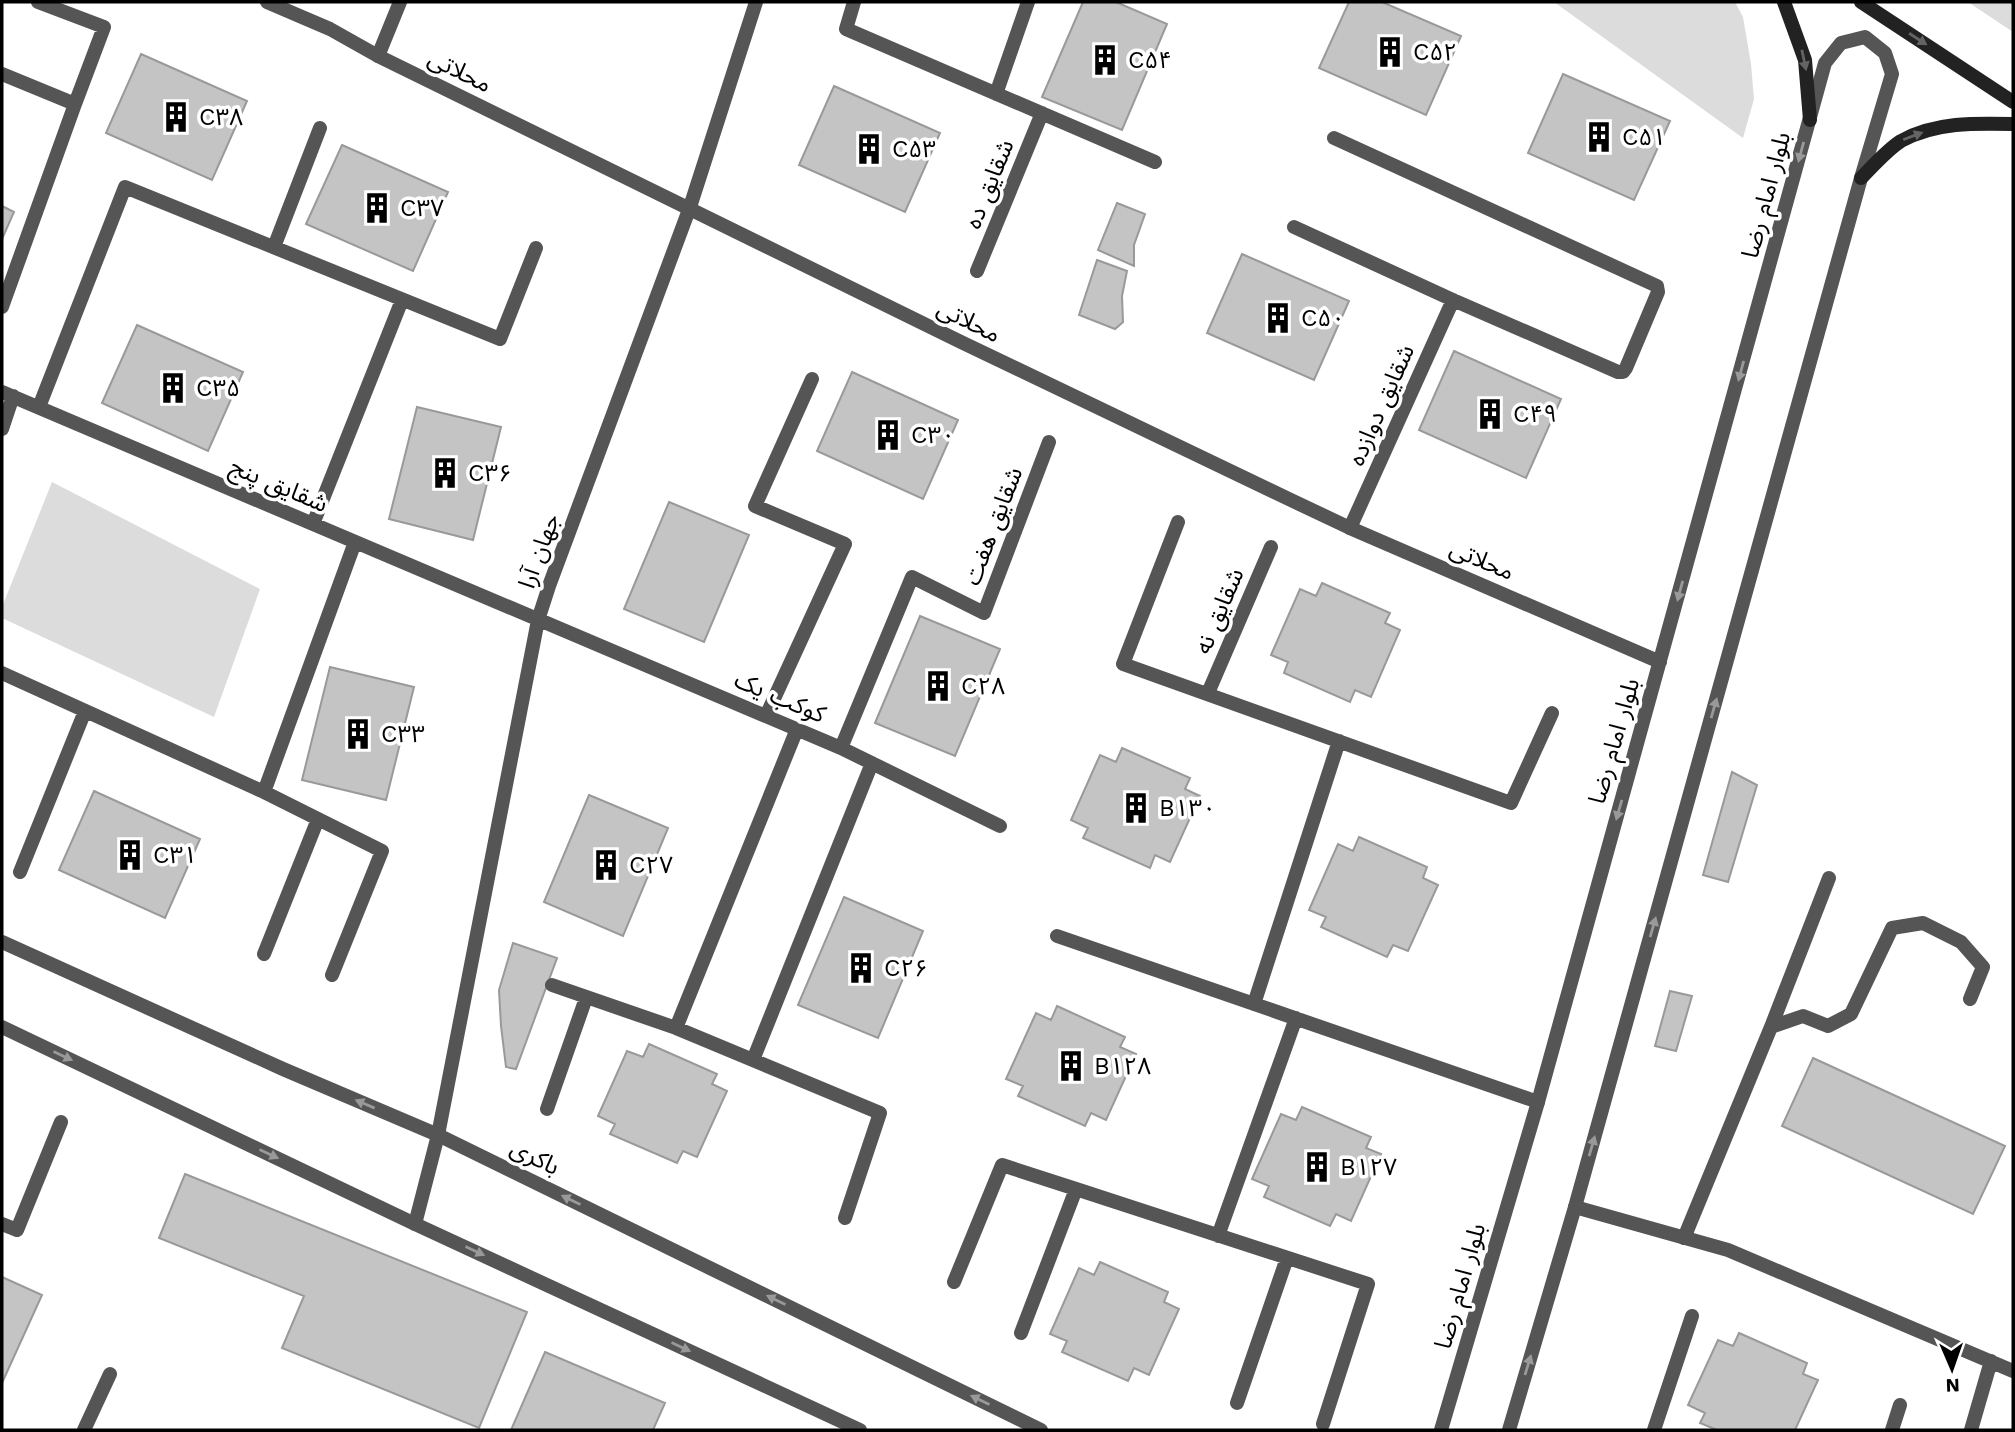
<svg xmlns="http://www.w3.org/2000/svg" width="2015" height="1432" font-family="'Work Sans','Noto Sans Arabic',sans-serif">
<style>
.green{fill:#dcdcdc}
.building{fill:#c4c4c4;stroke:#999;stroke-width:2}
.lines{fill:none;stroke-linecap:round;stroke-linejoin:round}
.service{stroke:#555;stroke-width:14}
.minor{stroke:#555;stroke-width:14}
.tertiary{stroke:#555;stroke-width:14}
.secondary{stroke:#222;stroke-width:14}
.oneway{fill:#646464}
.oneway2{fill:#999}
.labels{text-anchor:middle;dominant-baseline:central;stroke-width:7;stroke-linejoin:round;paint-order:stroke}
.poi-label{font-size:24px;fill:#000;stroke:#fff;text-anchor:start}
.street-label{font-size:24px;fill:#000;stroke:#fff}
</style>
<rect width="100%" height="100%" fill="#fff"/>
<path class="green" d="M1554,2H1735L1743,17L1751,64L1754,99L1743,138Z
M1968,2H2013V32Z
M52,482L260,589L214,717L2,618V607Z"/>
<path class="building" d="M1083,2H1116L1167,24L1122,130L1042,97Z
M1349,2H1382L1461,36L1426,115L1319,68Z
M141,54L247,101L212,180L106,133Z
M1563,74L1670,121L1634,200L1528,153Z
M834,86L940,133L905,212L799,165Z
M342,145L448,192L413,271L306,224Z
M1117,203L1145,214L1134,245V266L1098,250Z
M2,206L14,212L2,239Z
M1242,254L1349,301L1314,380L1207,333Z
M1097,260L1127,271L1122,296L1123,322L1115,329L1079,315Z
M137,325L243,372L208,451L102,403Z
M1454,351L1561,399L1526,478L1419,430Z
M852,372L958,420L923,499L817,451Z
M417,407L501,427L473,540L389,519Z
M669,502L749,535L704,642L624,609Z
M1322,583L1390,613L1385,623L1400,630L1371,697L1355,690L1350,702L1284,673L1288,662L1271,655L1300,589L1316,596Z
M920,616L1000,649L955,756L875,723Z
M330,667L414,687L386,800L302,780Z
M1122,748L1190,778L1185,789L1200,796L1170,862L1155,855L1150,868L1083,838L1088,828L1071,820L1100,755L1116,762Z
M1732,772L1757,785L1728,882L1703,875Z
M94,791L200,839L165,918L59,870Z
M589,795L668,828L623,936L544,902Z
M1359,837L1427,867L1423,878L1438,885L1408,951L1393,945L1387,957L1321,927L1326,917L1309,910L1338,844L1353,851Z
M844,897L923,931L878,1038L798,1005Z
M513,943L557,958L516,1069L506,1067L501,1026L499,990Z
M1670,991L1692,996L1676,1051L1655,1046Z
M1057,1006L1125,1037L1120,1047L1136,1054L1106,1120L1091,1113L1085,1126L1018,1096L1023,1086L1006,1079L1036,1013L1051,1020Z
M649,1044L717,1074L712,1084L727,1091L697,1157L683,1151L677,1163L610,1134L615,1124L598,1116L627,1051L643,1057Z
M1813,1058L2005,1146L1973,1214L1782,1126Z
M1302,1107L1371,1137L1366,1148L1381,1154L1351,1221L1336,1214L1330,1226L1264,1197L1269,1186L1252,1179L1281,1114L1296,1120Z
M185,1174L527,1312L479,1428L282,1348L304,1296L159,1238Z
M1100,1262L1168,1292L1164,1302L1179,1309L1149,1375L1134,1368L1128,1381L1062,1352L1067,1341L1050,1334L1079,1268L1094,1275Z
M2,1277L42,1295L2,1383Z
M1739,1333L1807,1363L1803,1374L1818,1380L1795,1430H1717L1700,1423L1705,1413L1688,1405L1718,1340L1733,1346Z
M545,1352L665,1403L653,1430H511Z"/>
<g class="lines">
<path class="service" d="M1771,1027L1829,878
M1684,1238L1771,1027L1803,1016L1828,1026L1851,1014L1892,928L1923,923L1961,942L1983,967L1970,999"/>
<path class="minor" d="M38,2L104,27L75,104
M854,2L846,29L1155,162
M378,56L400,2
M2,74L75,104L2,307
M996,94L1028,2
M1294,227L1453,300L1618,372H1623L1626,368L1658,292L1657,286L1334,138
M274,247L320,128
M977,271L1042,113
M2,392L841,748L1000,826
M39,407L125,187L500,339L536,248
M2,429L13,396
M1178,522L1123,664L1511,803L1552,713
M313,524L402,300
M1350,528L1453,300
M2,673L264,792L382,851L332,975
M1208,693L1271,547
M766,716L845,544L755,506L812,379
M841,748L912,577L984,613L1049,442
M264,792L355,542
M20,872L85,711
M1057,936L1538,1102
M264,954L318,819
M552,985L676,1028L880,1113L845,1218
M1254,1004L1339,741
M676,1028L797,729
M753,1060L872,763
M547,1109L586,998
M1575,1207L1728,1250L2013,1371
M2,1224L17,1230L61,1122
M415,1224L438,1135L538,620L549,586L690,207L756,2
M1218,1236L1296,1018
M954,1282L1002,1165L1076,1189
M1021,1333L1076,1189L1368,1284L1323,1424
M1237,1403L1287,1258
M84,1430L110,1374
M1654,1430L1692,1316
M1892,1430L1900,1405
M1971,1430L1991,1361"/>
<path class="tertiary" d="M267,2L330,29L378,56L961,342L1293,501L1350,528L1660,662
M2,942L283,1069L438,1135L1041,1430
M2,1027L415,1224L860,1430
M1441,1430L1538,1102L1825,63L1841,43L1865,37L1885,53L1892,74L1861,178L1575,1207L1509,1430"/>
<path class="secondary" d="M1784,2L1805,60L1810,120
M1861,2L2013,102
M1861,178C1872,167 1888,149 1901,141C1935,122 1975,123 2013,124"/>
</g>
<defs><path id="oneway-solid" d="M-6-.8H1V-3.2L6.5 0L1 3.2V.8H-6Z" transform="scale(1.75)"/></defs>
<g class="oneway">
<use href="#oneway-solid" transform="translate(1918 39) rotate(33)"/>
<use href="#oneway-solid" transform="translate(1804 60) rotate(78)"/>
<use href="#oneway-solid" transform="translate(1913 136) rotate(-21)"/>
</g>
<g class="oneway2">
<use href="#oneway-solid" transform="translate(1801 152) rotate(105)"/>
<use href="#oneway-solid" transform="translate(1741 371) rotate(105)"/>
<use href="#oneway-solid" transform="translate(1680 591) rotate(105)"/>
<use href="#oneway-solid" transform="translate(1714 708) rotate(-74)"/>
<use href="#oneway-solid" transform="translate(1619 810) rotate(106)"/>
<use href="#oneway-solid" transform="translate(1653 927) rotate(-74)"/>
<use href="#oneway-solid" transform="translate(63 1056) rotate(25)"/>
<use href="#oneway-solid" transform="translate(365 1104) rotate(-157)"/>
<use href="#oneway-solid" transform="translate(1592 1146) rotate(-74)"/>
<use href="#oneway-solid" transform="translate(269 1154) rotate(25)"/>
<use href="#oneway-solid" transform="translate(571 1200) rotate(-154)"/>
<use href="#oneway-solid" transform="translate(475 1251) rotate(25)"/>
<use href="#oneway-solid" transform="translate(776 1300) rotate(-154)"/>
<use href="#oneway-solid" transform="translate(681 1347) rotate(25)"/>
<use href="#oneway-solid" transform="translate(1528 1365) rotate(-73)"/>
<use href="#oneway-solid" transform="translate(980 1400) rotate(-154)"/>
</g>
<defs>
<symbol id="building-bare" viewBox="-9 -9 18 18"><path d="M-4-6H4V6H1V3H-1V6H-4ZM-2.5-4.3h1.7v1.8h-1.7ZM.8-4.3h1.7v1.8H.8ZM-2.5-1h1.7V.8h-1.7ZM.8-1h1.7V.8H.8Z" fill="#000" stroke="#fff" stroke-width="2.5" paint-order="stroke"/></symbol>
</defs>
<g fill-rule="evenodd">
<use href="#building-bare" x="1368" y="30" width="44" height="44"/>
<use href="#building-bare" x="1083" y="38" width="44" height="44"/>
<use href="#building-bare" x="154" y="95" width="44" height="44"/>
<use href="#building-bare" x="1577" y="115" width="44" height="44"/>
<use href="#building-bare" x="847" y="127" width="44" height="44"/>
<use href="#building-bare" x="355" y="186" width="44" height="44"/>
<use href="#building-bare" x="1256" y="296" width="44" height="44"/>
<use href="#building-bare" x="151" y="366" width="44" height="44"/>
<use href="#building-bare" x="1468" y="392" width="44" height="44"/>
<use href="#building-bare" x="866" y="413" width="44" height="44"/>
<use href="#building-bare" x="423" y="451" width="44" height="44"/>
<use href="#building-bare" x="916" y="664" width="44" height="44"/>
<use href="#building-bare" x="336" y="712" width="44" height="44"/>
<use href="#building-bare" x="1114" y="786" width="44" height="44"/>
<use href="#building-bare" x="108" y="833" width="44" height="44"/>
<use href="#building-bare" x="584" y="843" width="44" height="44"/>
<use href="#building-bare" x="839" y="946" width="44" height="44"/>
<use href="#building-bare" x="1049" y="1044" width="44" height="44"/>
<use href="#building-bare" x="1295" y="1145" width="44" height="44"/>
</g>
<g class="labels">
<g class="poi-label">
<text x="1413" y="52">C۵۲</text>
<text x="1128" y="60">C۵۴</text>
<text x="199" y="117">C۳۸</text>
<text x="1622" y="137">C۵۱</text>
<text x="892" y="149">C۵۳</text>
<text x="400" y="208">C۳۷</text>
<text x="1301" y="318">C۵۰</text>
<text x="196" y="388">C۳۵</text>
<text x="1513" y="414">C۴۹</text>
<text x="911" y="435">C۳۰</text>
<text x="468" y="473">C۳۶</text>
<text x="961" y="686">C۲۸</text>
<text x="381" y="734">C۳۳</text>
<text x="1159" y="808">B۱۳۰</text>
<text x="153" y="855">C۳۱</text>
<text x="629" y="865">C۲۷</text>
<text x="884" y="968">C۲۶</text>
<text x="1094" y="1066">B۱۲۸</text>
<text x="1340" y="1167">B۱۲۷</text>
</g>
<g class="street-label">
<text transform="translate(460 71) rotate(26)">محلاتی</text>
<text transform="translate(989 184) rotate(-68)">شقایق ده</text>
<text transform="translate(1766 195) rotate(-75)">بلوار امام رضا</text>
<text transform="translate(969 321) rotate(26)">محلاتی</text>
<text transform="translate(1381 405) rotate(-66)">شقایق دوازده</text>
<text transform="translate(279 485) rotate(23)">شقایق پنج</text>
<text transform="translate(993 526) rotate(-69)">شقایق هفت</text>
<text transform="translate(539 551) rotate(-70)">جهان آرا</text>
<text transform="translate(1482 560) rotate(23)">محلاتی</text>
<text transform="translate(1219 611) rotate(-67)">شقایق نه</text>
<text transform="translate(780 697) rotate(23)">کوکب یک</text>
<text transform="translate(1614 741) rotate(-74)">بلوار امام رضا</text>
<text transform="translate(535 1157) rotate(26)">باکری</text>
<text transform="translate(1460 1286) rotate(-74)">بلوار امام رضا</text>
</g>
</g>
<rect width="2015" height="1432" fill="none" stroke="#000000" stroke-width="7"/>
<g transform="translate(1952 1369) rotate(178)" stroke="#ffffff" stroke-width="5" paint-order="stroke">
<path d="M0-5L12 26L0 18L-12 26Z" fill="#000000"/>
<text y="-10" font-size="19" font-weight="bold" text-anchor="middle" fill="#000000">N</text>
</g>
</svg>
